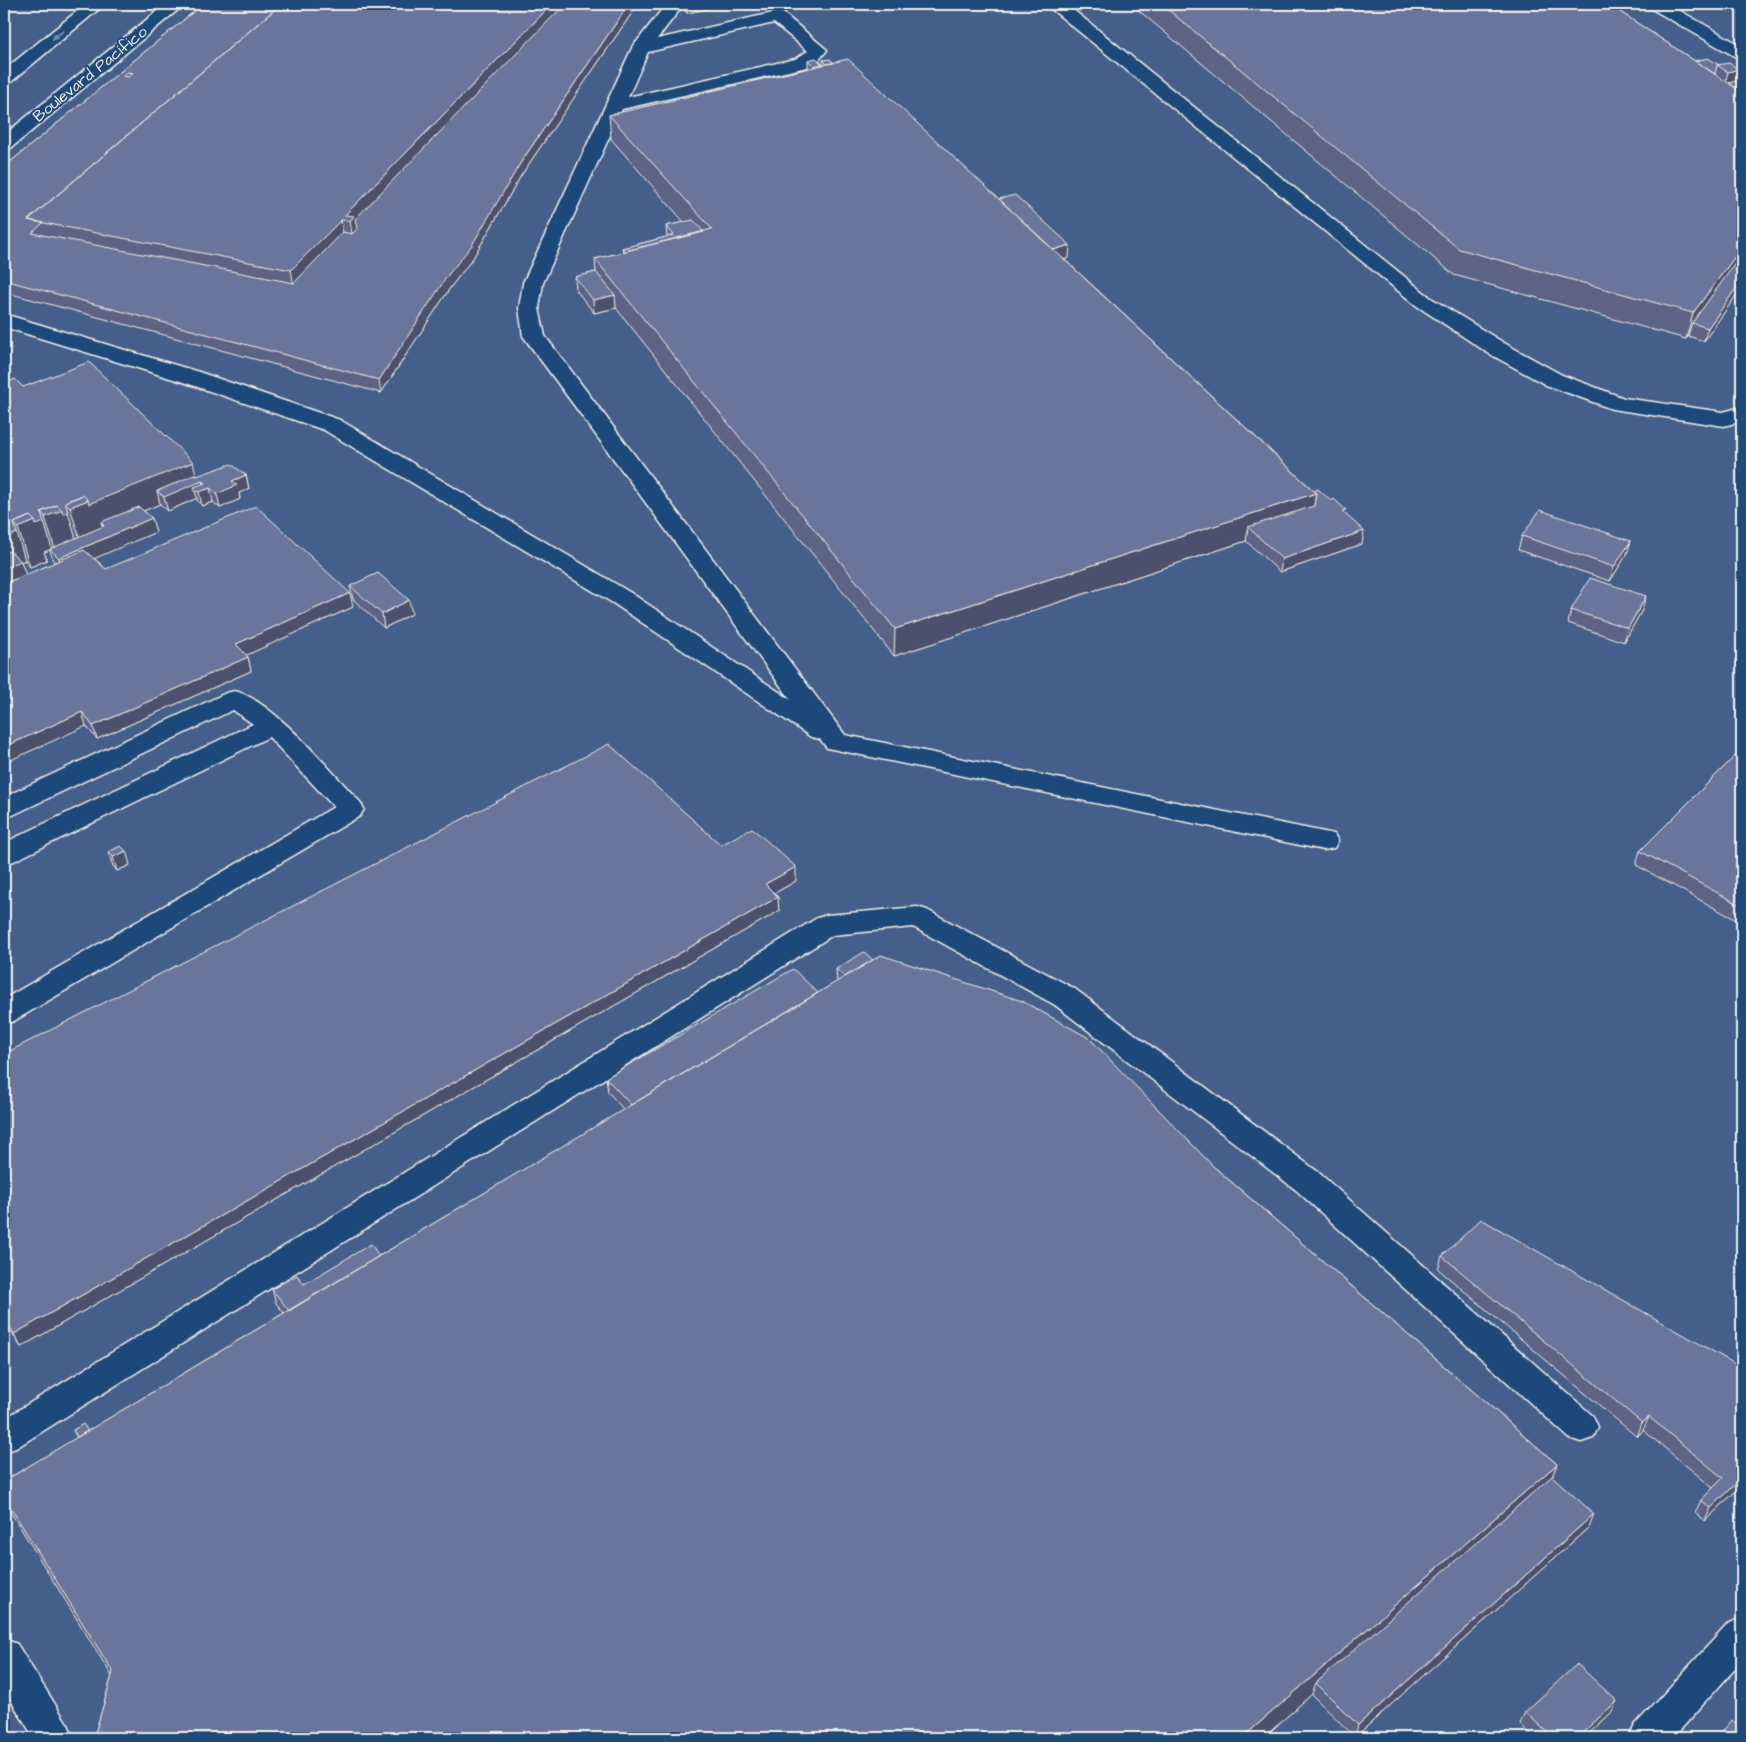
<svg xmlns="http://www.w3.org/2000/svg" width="1746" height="1742" font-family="'Architects Daughter',sans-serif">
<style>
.built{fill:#445f8b}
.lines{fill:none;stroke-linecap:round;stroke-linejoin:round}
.minor-casing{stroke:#f4f1e8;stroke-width:3}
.major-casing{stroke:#f4f1e8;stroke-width:3}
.minor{fill:#1f4a7a;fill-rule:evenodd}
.major{fill:#1f4a7a;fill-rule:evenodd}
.wall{fill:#5c6485;stroke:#f4f1e8;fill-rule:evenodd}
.shaded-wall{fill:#4b516c;stroke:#f4f1e8}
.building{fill:#6b749b;stroke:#f4f1e8;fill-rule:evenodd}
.oneway{fill:#748da6}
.labels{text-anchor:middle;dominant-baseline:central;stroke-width:4;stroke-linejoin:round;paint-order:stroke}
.far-street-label{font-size:16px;fill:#f4f1e8;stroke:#1f4a7a}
</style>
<rect width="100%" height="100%" fill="#2e5281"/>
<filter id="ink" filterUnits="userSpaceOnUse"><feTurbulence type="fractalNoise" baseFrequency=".02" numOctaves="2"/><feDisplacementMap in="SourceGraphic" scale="10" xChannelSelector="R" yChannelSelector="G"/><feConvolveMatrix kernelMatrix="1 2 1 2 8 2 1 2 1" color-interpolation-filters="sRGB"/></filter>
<g filter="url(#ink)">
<path class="built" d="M4,4H1742V1738H4Z"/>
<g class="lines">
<defs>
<path id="minor" d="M666,4H684L657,39L777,12L783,13L827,50L818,61L807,67L622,109L543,283L539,308L545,336L845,735L1324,832L1334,834L1338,841L1334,848L1324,850L827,748L820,739L811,737L613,603L324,430L183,382L4,327V314L199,372L340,420L631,593L791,700L523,336L519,308L523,283L632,48ZM774,23L808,51L795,59L628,97L648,52Z
M1048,4H1066L1431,298L1504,343L1562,375L1624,398L1723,412L1742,407V421L1724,426L1612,409L1546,385L1488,353L1417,306L1050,8Z
M1647,4H1668L1742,46V58L1736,57L1650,8Z
M235,691C274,701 331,772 360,802L364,809L360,816L14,1021L4,1024V999L334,807L269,737L14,861L4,864V843L253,724L233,710L13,815L4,817V797L226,693Z
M917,907L927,910L1075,989L1318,1172L1593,1416L1598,1427L1593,1438L1581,1442L1569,1438L1296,1190L1055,1005L913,927L833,935L16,1448L4,1452V1419L817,918L827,915Z
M1742,1618V1661L1673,1738H1629L1635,1725L1729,1623Z
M4,1639L17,1644L68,1725L74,1738H34L4,1689Z"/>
<path id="major" d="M86,4H105L10,83L4,84V70Z
M166,4H185L11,148L4,150V135Z"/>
</defs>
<use href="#minor" class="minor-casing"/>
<use href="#major" class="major-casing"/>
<use href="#minor" class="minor"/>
<use href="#major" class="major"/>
</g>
<path class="wall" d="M203,4H638L522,174L473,258L450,288L381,393L4,292V167ZM128,72L133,73L128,77L123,76Z
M683,4H731L687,13L684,10Z
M1131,4H1608L1695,61L1739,69L1737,77L1742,287L1704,341L1688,336L1686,339L1454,275Z
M808,60L822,65H823V60L834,63L1069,258L1064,259L1314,491L1345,514L1362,544L1280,572L1246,541L894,656L616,308L594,313L576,290L575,277L596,272L595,259L623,252L622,248L667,237L666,226L684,222L611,139L609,115L808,69Z
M4,384L23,387L197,476L246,475L249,489L239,493L240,499L220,508L213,502L202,506L197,500V498L168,511L160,504L143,511L156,532L94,558L106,569L353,607L246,655L248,657L251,671L97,739L86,726L22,576L8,582L5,580H4ZM50,550L54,563L26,575L21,562L25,560L26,562L30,567L47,560L44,552Z
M1522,536L1627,554L1610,581L1518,550Z
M350,586L412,614L384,628L353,599Z
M1571,610H1642L1624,642L1568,623Z
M1742,749V923L1636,865L1640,851Z
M721,845L796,881L775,893L779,911L21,1347L4,1321V1054Z
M108,852L130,865L117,871L113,866Z
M873,960L1214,1167L1557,1464L1552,1476L1589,1527L1355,1737L1312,1695V1694L1263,1738H94V1737L112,1676L10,1511L4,1499V1481L77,1438L73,1430L88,1431L284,1313L276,1303L272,1289L304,1284L379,1256L624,1110L608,1092L606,1078L818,993L837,982L836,969Z
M1442,1256L1742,1368V1485L1705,1521L1695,1513L1701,1500L1713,1488L1643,1430L1637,1437L1438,1269Z
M1525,1712L1611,1713L1584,1738H1535L1520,1724Z"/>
<path class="shaded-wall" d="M297,4H305L306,9L43,223Z
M552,4H577L354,246L350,221L345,215Z
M629,4H638L522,174L473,258L450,288L381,393L379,380L521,162Z
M687,4H731L687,13Z
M1739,69L1733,93L1724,87L1728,72Z
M341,220L345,245L296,296L291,270Z
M1070,245L1069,258L1042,266L1043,253Z
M1742,247V262L1692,323L1688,336L1686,339L1693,313Z
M1742,280V287L1704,341L1708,328Z
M615,295L616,308L594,313L593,300Z
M193,462L198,483L202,481L205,490L210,488L213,502L202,506L199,492L194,487L197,498L168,511L164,497L157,491L160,504L105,527L101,522L103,528L82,546L70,507L88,500Z
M246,475L249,489L239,493L240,499L220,508L217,494L232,481Z
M1316,493L1312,519L1248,527L1246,541L894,656L895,629Z
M62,510L68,512L76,539L57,556L45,517Z
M152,518L156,532L63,572L59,558Z
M35,521L44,522L52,549L44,552L47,560L30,567L18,528Z
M1364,531L1362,544L1280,572L1282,559Z
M17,533L25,560L21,562L26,575L8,582L4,570V538Z
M1631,541L1627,554L1610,581L1614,567Z
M350,593L353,607L240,658L236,644Z
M1646,596L1642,610L1624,642L1628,628Z
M409,600L412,614L384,628L382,614Z
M248,657L251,671L97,739L93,726Z
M82,712L86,726L4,763V747Z
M126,851L130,865L117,871L113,857Z
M796,867V881L766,898L765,884Z
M778,897L779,911L21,1347L14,1334Z
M1649,1417L1643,1430L1637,1437L1642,1423Z
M1557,1464L1547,1489L1316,1683L1312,1694L1263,1738H1242Z
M1742,1478V1485L1705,1521L1711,1508Z
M1594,1514L1589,1527L1355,1737L1358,1725Z
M1617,1701L1611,1713L1584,1738H1577Z"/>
<path class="building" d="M203,4H297L294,6L281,4L28,220L43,223L32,233L294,283L343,232L352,234L357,229L355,219L565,4H629L521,162L472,245L448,275L379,380L4,280V167ZM128,72L133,73L128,77L123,76Z
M281,4L312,9L318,4H552L345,215L354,216L350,221L341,220L291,270L28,220Z
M1161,4H1608L1742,92V247L1693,313L1459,249Z
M816,58L822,64L814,66L808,60Z
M1708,58L1719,65H1717L1715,74L1695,61Z
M830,59L834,63L827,64L823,60Z
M848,59L1316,493L895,629L595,259L712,229L609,115Z
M1729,63L1739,69L1728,72L1717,65Z
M1737,77L1742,80V92L1729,83L1736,81Z
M1015,195L1070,245L1053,250L999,199Z
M693,220L704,232L625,251L622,248L674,235L666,226Z
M1742,254V280L1708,328L1692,323Z
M596,272L615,295L593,300L575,277Z
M89,362L193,462L89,504L88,500L83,495L65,502L68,512L63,514L62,510L57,505L41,512L44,522L36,525L35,521L30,516L14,523L17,533L4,538V384L15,379L23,387Z
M231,464L246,475L232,481L237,485L217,494L210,488L199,492L194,487L205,483L202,481L164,497L157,491L194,475L197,476Z
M1318,489L1331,501L1334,499L1346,510L1342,511L1364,531L1282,559L1248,527L1314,506L1316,493L1314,491Z
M83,495L88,500L70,507L65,502Z
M57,505L62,510L45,517L41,512Z
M256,506L350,593L236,644L248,657L93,726L82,712L4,747V584L84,550L106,569Z
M139,507L152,518L59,558L50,549L104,526L101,522Z
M1540,510L1631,541L1614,567L1522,536Z
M30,516L35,521L18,528L14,523Z
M10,551L21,561L4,568V553Z
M378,573L409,600L382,614L350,586Z
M1590,578L1646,596L1628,628L1571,610Z
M609,744L721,845L752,828L796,867L765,884L778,897L14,1334L4,1317V1054Z
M1742,749V906L1640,851Z
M121,846L126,851L113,857L108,852Z
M864,952L873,960L845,977L836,969Z
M881,955L1022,1001L1089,1038L1214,1167L1557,1464L1242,1738H104L94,1737L113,1672L4,1497V1481Z
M793,969L818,993L631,1105L606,1078Z
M1481,1219L1742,1368V1478L1711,1508L1701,1500L1723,1478L1649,1417L1642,1423L1442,1256Z
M371,1244L379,1256L289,1311L272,1289L297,1275L304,1284Z
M83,1424L88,1431L77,1437L73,1430Z
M1552,1476L1594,1514L1358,1725L1316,1683Z
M1577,1664L1617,1701L1577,1738H1553L1525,1712Z
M1732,1720L1738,1725L1742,1720V1738H1717Z"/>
<defs><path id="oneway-solid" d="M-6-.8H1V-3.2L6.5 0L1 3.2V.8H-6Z" transform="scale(1.25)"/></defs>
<use class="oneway" href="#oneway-solid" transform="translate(58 35) rotate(141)"/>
</g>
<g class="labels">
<g class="far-street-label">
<text transform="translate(90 74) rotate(-39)">Boulevard Pacífico</text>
</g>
</g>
<rect width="1746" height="1742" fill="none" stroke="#1f4a7a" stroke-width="20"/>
<rect x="10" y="10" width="1726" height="1722" fill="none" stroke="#f4f1e8" stroke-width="2" filter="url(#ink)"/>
</svg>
